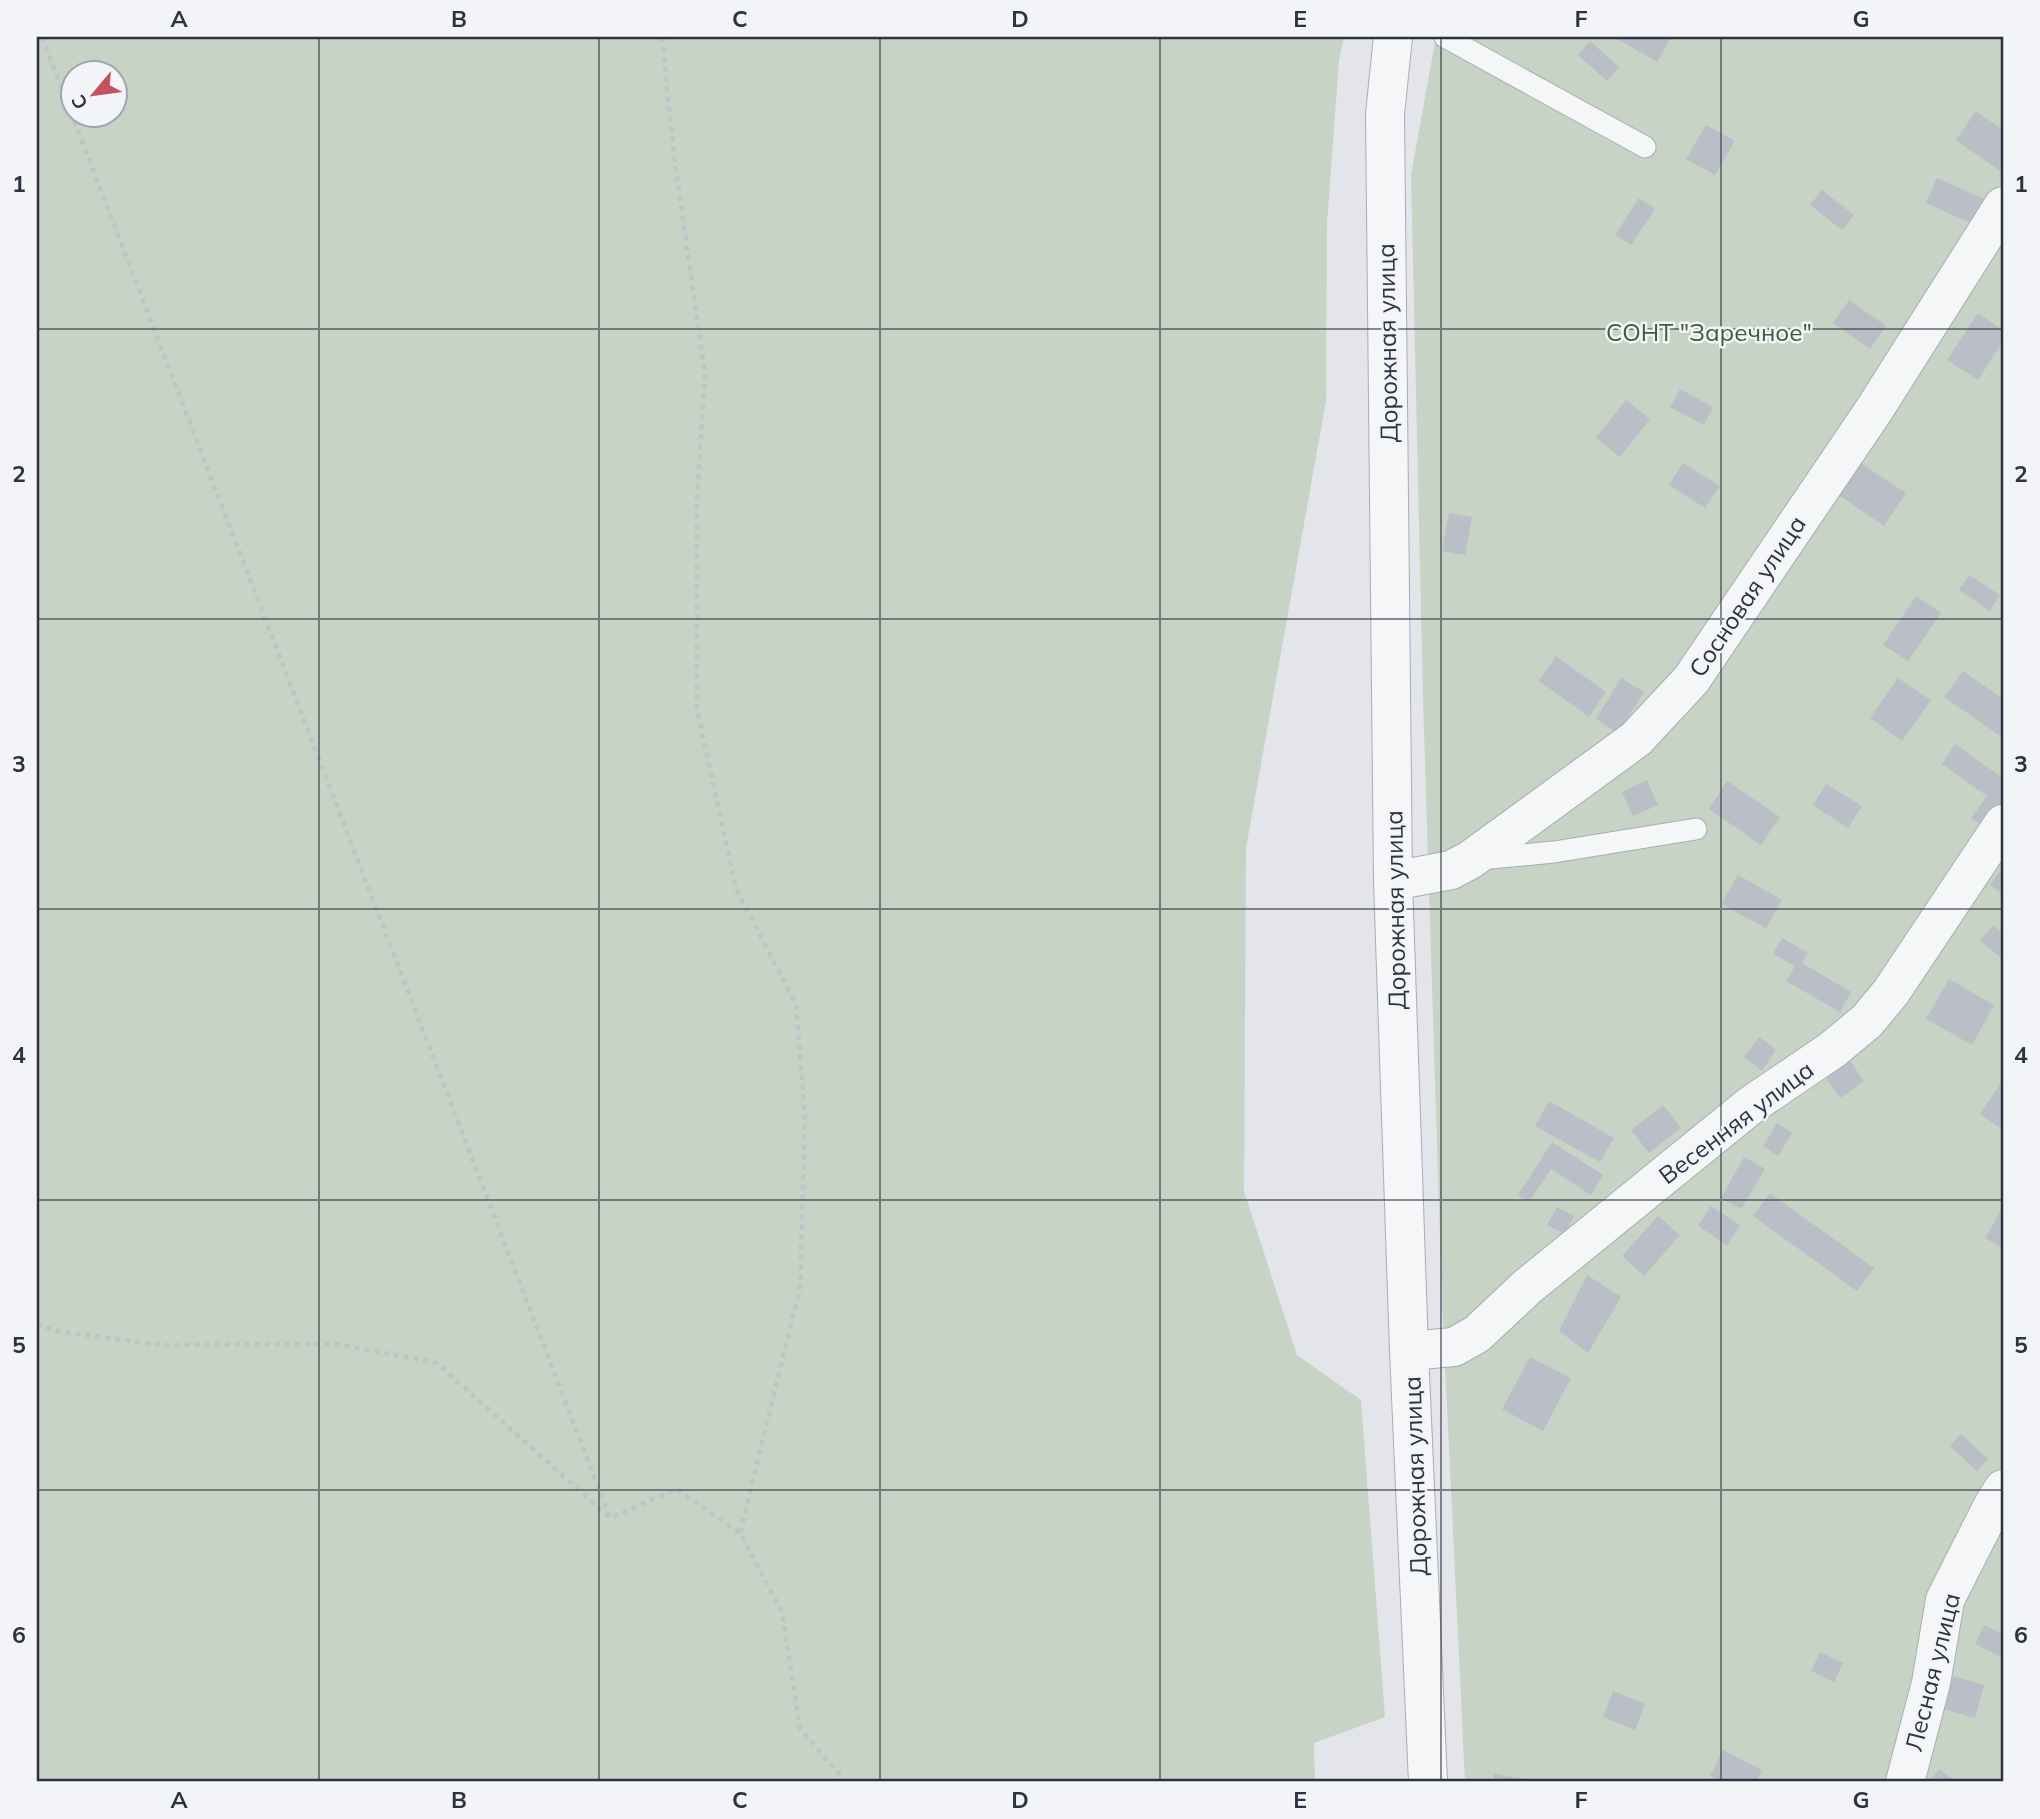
<svg xmlns="http://www.w3.org/2000/svg" width="2040" height="1819" font-family="Mulish,sans-serif">
<style>
.green{fill:#c7d3c4;fill-rule:evenodd}
.building{fill:#babec6}
.lines{fill:none;stroke-linecap:round;stroke-linejoin:round}
.service-casing{stroke:#a8acb4;stroke-width:23}
.minor-casing{stroke:#a8acb4;stroke-width:40}
.path{stroke:#c1c3c8;stroke-width:4.5;stroke-dasharray:5 5;stroke-linecap:butt}
.service{stroke:#f5f6f8;stroke-width:21}
.minor{stroke:#f5f6f8;stroke-width:38}
.grid{fill:none;stroke:#2c3240;stroke-width:2;stroke-opacity:0.55}
.labels{text-anchor:middle;dominant-baseline:central;stroke-width:5;stroke-linejoin:round;paint-order:stroke}
.park-label{font-size:24px;fill:#3f5b3a;stroke:#f2f4f7}
.street-label{font-size:24px;fill:#2c3240;stroke:#f2f4f7}
.neatline{fill:none;stroke:#2c3240;stroke-width:2.5}
.grid-label{font-size:23px;text-anchor:middle;font-weight:bold;fill:#2c3240}
</style>
<rect width="100%" height="100%" fill="#e3e5ea"/>
<path class="green" d="M37,37H1344L1339,60L1327,224L1326,401L1246,848L1244,1191L1297,1355L1361,1400L1385,1717L1314,1743L1315,1782H37ZM74,74H116V116H74Z
M1436,37H2003V1782H1465L1442,1302L1423,699L1411,175Z"/>
<path class="building" d="M1614,37H1671L1657,62Z
M1590,41L1619,67L1607,81L1578,55Z
M1976,111L2003,130V173L1956,140Z
M1706,125L1735,141L1715,175L1686,159Z
M1937,178L1984,199L1973,224L1926,203Z
M1822,190L1854,215L1842,230L1810,205Z
M1639,198L1655,209L1631,245L1615,235Z
M1849,300L1886,326L1870,349L1833,323Z
M1978,313L2003,330V341L1978,380L1947,360Z
M1680,389L1713,407L1704,425L1670,407Z
M1626,400L1650,419L1620,457L1596,438Z
M1859,462L1906,493L1884,526L1837,494Z
M1683,463L1720,486L1705,508L1669,485Z
M1449,513L1472,517L1465,555L1442,551Z
M1969,575L2000,595L1990,611L1959,590Z
M1916,596L1941,613L1908,661L1883,645Z
M1556,656L1606,692L1589,717L1539,681Z
M1963,671L2003,699V738L1944,697Z
M1621,678L1644,692L1618,733L1596,719Z
M1898,678L1931,700L1902,741L1870,718Z
M1955,744L2003,778V806L1986,829L1971,818L1987,796L1942,764Z
M1647,780L1658,805L1633,816L1622,792Z
M1727,781L1780,817L1761,845L1709,809Z
M1826,784L1862,806L1848,828L1813,805Z
M2003,866V894L1990,885Z
M1738,875L1782,900L1766,928L1721,904Z
M1993,925L2003,933V959L1980,941Z
M1782,938L1808,953L1802,963L1851,992L1840,1012L1786,981L1795,966L1773,954Z
M1949,979L1994,1005L1972,1045L1926,1019Z
M1759,1037L1776,1050L1762,1071L1744,1057Z
M1844,1052L1864,1081L1840,1098L1820,1069Z
M2003,1080V1130L1980,1114Z
M1549,1101L1614,1138L1600,1162L1535,1126Z
M1663,1105L1681,1128L1649,1153L1631,1130Z
M1777,1123L1792,1133L1778,1156L1763,1146Z
M1552,1142L1603,1175L1591,1195L1551,1169L1529,1202L1518,1195Z
M1744,1157L1765,1169L1741,1209L1721,1198Z
M1770,1193L1874,1268L1857,1291L1753,1216Z
M1711,1206L1740,1225L1727,1245L1698,1226Z
M1557,1207L1574,1216L1565,1234L1547,1225Z
M2003,1207V1248L1985,1238Z
M1658,1216L1680,1235L1644,1276L1622,1256Z
M1587,1275L1621,1297L1588,1353L1559,1331Z
M1530,1357L1571,1378L1543,1431L1502,1409Z
M1961,1434L1988,1459L1977,1471L1950,1446Z
M1984,1625L2003,1634V1658L1975,1644Z
M1820,1652L1843,1663L1834,1682L1811,1671Z
M1953,1676L1984,1685L1975,1718L1944,1709Z
M1613,1691L1645,1704L1635,1730L1603,1717Z
M1723,1750L1762,1770L1756,1782H1723L1710,1776Z
M1939,1769L1957,1782H1929Z
M1494,1774L1537,1781V1782H1493Z"/>
<g class="lines">
<defs>
<path id="service" d="M1445,37L1645,147
M1480,859L1554,852L1696,829"/>
<path id="minor" d="M1393,37L1385,114L1393,881L1409,1351L1428,1782
M1393,881L1451,870L1470,860L1636,739L1691,680L1874,410L2003,206
M1409,1351L1454,1347L1477,1334L1527,1287L1751,1105L1832,1050L1867,1021L1891,992L2003,824
M1905,1782L1931,1683L1945,1600L1993,1505L2003,1489"/>
</defs>
<use href="#service" class="service-casing"/>
<use href="#minor" class="minor-casing"/>
<path class="path" d="M42,37L610,1518
M662,37L674,156L705,375L697,497V709L736,889L796,1004L805,1117L800,1287L740,1533
M37,1324L55,1331L161,1345L337,1344L437,1363L610,1518L676,1489L740,1533L782,1612L800,1728L846,1782"/>
<use href="#service" class="service"/>
<use href="#minor" class="minor"/>
</g>
<path class="grid" d="M319,37V1782M599,37V1782M880,37V1782M1160,37V1782M1441,37V1782M1721,37V1782M37,329H2003M37,619H2003M37,909H2003M37,1200H2003M37,1490H2003"/>
<g class="labels">
<g class="park-label">
<text x="1709" y="332">СОНТ "Заречное"</text>
</g>
<g class="street-label">
<text transform="translate(1387 343) rotate(-91)">Дорожная улица</text>
<text transform="translate(1747 596) rotate(-56)">Сосновая улица</text>
<text transform="translate(1395 910) rotate(-91)">Дорожная улица</text>
<text transform="translate(1736 1122) rotate(-37)">Весенняя улица</text>
<text transform="translate(1415 1476) rotate(-92)">Дорожная улица</text>
<text transform="translate(1932 1672) rotate(-76)">Лесная улица</text>
</g>
</g>
<rect width="2040" height="1819" fill="none" stroke="#f2f4f7" stroke-width="77"/>
<g transform="translate(94 94) rotate(241)"><circle r="33" fill="#f2f4f7" stroke="#a3a6ae" stroke-width="2"/>
<path d="M0-5L12 26L0 18L-12 26Z" fill="#c4525e"/>
<text y="-10" font-size="19" font-weight="bold" text-anchor="middle" fill="#2c3240">С</text>
</g>
<rect x="38" y="38" width="1964" height="1742" class="neatline"/>
<g class="grid-label">
<text x="179" y="27">A</text>
<text x="459" y="27">B</text>
<text x="740" y="27">C</text>
<text x="1020" y="27">D</text>
<text x="1300" y="27">E</text>
<text x="1581" y="27">F</text>
<text x="1861" y="27">G</text>
<text x="19" y="192">1</text>
<text x="2021" y="192">1</text>
<text x="19" y="482">2</text>
<text x="2021" y="482">2</text>
<text x="19" y="772">3</text>
<text x="2021" y="772">3</text>
<text x="19" y="1063">4</text>
<text x="2021" y="1063">4</text>
<text x="19" y="1353">5</text>
<text x="2021" y="1353">5</text>
<text x="19" y="1643">6</text>
<text x="2021" y="1643">6</text>
<text x="179" y="1808">A</text>
<text x="459" y="1808">B</text>
<text x="740" y="1808">C</text>
<text x="1020" y="1808">D</text>
<text x="1300" y="1808">E</text>
<text x="1581" y="1808">F</text>
<text x="1861" y="1808">G</text>
</g>
</svg>
